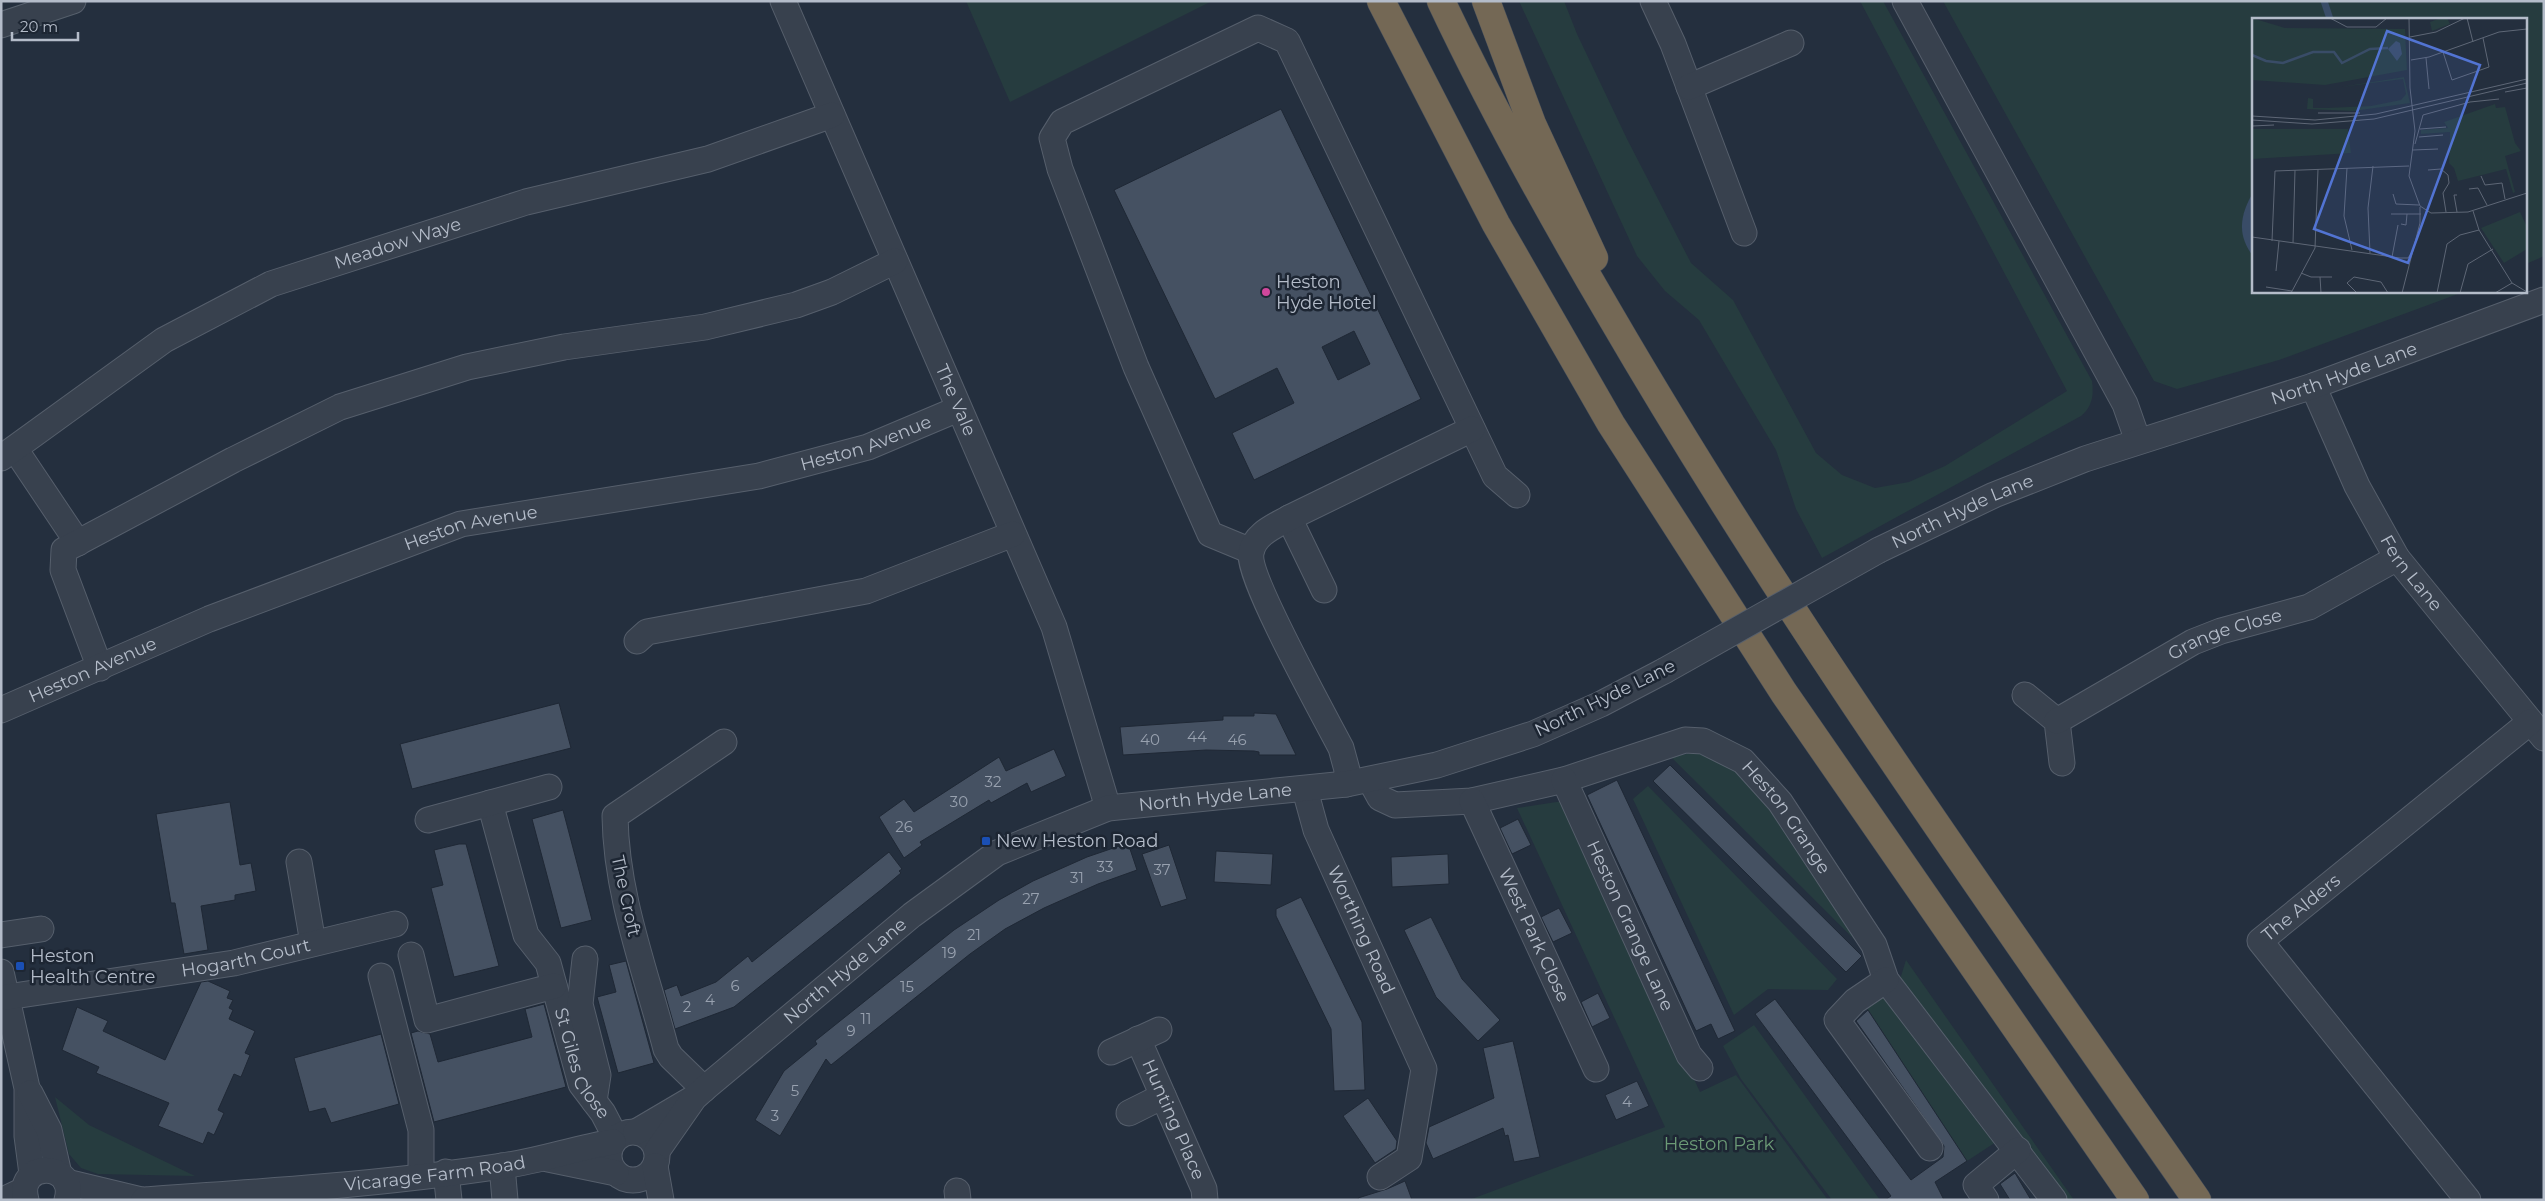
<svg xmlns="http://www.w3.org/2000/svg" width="2545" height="1201" font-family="Montserrat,sans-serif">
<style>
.green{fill:#263c3f}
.water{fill:#394c67}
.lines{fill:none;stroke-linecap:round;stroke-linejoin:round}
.stream{stroke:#394c67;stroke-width:7}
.building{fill:#455162;stroke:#1f2835;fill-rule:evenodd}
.minor-casing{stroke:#565f6c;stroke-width:27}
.highway-casing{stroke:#434c59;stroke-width:29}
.minor{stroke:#38414e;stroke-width:25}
.highway{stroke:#746855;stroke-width:28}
.minor-bridge-casing{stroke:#565f6c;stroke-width:27;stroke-linecap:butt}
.minor-bridge{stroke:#38414e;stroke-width:25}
.hotel-dot{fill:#d1479c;stroke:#1d2633;stroke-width:2}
.transit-dot{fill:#1a4fb4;stroke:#1d2633;stroke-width:2}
.labels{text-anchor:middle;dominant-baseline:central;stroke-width:5;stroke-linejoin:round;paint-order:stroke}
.number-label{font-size:15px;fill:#98a1af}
.street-label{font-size:18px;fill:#b4bcc9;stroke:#1d2633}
.poi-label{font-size:18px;fill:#b4bcc9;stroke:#1d2633;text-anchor:start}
.park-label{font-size:18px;fill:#6b9a76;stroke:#1d2633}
.inset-river{fill:none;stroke:#394c67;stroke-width:2.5}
.inset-road{fill:none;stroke:#5e6776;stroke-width:1}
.view{fill:#5274d3;fill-opacity:0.15;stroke:#5274d3;stroke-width:2.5}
.inset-edge{fill:none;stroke:#b4bcc9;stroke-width:2.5}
</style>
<rect width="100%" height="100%" fill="#242f3e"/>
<path class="green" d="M966,1H1212L1010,102Z
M1519,1H1564L1577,34L1627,139L1691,263L1733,300L1816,453L1842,475L1875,488L1909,482L1945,466L2067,391L1860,1H1883L2092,381C2094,396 2092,407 2081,416L1822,558L1796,509L1776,450L1699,320L1665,291L1637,256Z
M1943,1H2544V256L2526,264V19H2254V291H2466L2279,360L2177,389L2154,381Z
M1697,752L1715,755L1756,783L1865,950L1671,757Z
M1648,786L1837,979L1828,990L1768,989L1734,1015L1633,799Z
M1563,801L1700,1092L1736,1075L1828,1200H1469L1665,1127L1517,808Z
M1906,960L2074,1200H2064L1898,986Z
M1882,998L1888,1000L1996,1142L1967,1161L1867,1008Z
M1754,1025L1880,1200H1832L1741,1079L1723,1046Z
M55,1097L89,1125L195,1176L98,1174L81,1168L69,1154Z"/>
<path class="water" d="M2254,191V257C2236,235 2240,214 2254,191Z"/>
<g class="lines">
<path class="stream" d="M2324,1L2330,19"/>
</g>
<path class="building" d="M1281,109L1421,399L1254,480L1232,433L1294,403L1277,368L1215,399L1114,190ZM1354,331L1370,364L1338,380L1322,347Z
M559,703L571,748L412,789L400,744Z
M1254,713L1276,714L1296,755H1259V752L1254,751L1206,750L1123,755L1120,727L1223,720V716H1254Z
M1054,749L1066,776L1031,792L1027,783L991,803L989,800L920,842L922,845L904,858L879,817L904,799L914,812L999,757L1006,771Z
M1670,765L1862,956L1846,972L1653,781Z
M1617,780L1735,1031L1718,1039L1711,1024L1696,1031L1587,795Z
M230,802L240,865L251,863L256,891L235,895V900L201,906L208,950L184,954L175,903H171L156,814Z
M563,810L592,920L561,928L532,819Z
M1518,819L1531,845L1512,854L1500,828Z
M1128,843L1137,870L1098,884L1044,908L1005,929L970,954L831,1065L826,1059L780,1136L755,1120L784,1071L817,1044L815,1041L954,930L999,900L1033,881L1087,857Z
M459,844H466L499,966L454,977L431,888L443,885L434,850Z
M1169,845L1187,899L1161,907L1142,854Z
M1216,851L1273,854L1271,885L1214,882Z
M889,852L902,869L899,871L901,873L882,889L734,1007L675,1029L664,990L677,985L681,996L716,982L748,956L752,962Z
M1448,854L1449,884L1392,887L1391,857Z
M1301,897L1362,1022L1365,1090L1334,1091L1331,1029L1276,916V909Z
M1559,908L1572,933L1553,942L1541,917Z
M1431,917L1462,979L1500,1020L1478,1041L1436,997L1404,930Z
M626,961L654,1063L618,1073L597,997L616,992L609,965Z
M208,981L230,991L227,998L233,1000L229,1008L233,1010L229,1019L255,1031L245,1053L250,1055L241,1077L234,1074L218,1110L224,1113L214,1135L208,1132L203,1144L158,1126L169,1103L96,1073L99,1067L62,1050L77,1007L108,1021L103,1031L165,1060L201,982Z
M1598,993L1610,1018L1592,1027L1581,1002Z
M1775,999L1911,1180L1943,1157L1944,1146L1856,1021L1868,1010L1967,1161L1935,1182L1944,1200H1885L1891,1196L1755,1014Z
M544,1004L566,1087L434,1122L411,1033L418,1031L430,1034L438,1062L532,1037L525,1009Z
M381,1034L399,1104L331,1123L325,1108L309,1112L294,1058Z
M1513,1041L1540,1157L1514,1162L1508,1135L1505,1136L1503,1128L1433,1159L1426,1143L1429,1127L1494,1098L1483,1048Z
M1637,1081L1649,1106L1616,1120L1605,1095Z
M1368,1098L1397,1141L1396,1149L1375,1163L1343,1116Z
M2015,1173L2031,1200H2010L2000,1184Z
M1405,1181L1412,1200H1359L1358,1198L1387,1189Z"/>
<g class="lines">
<defs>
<g id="minor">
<path id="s1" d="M783,1L1054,627L1108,808"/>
<path d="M1653,1L1673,44L1744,233"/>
<path d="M1905,1L2125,404L2138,441"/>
<path d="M1,25L73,1"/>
<path d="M1689,87L1791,43"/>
<path id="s2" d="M2313,386L2357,486L2397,558L2544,738"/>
<path d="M15,449L78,543"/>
<path id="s3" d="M1,458L164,340L271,284L526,202L708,159L832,115"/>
<path d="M1289,518L1324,590"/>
<path id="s4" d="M1879,550L1994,495L2085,459L2313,386L2544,300"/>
<path d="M1251,551L1210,534L1136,367L1060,169L1052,138L1062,122L1258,28L1287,41L1495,476L1517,495"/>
<path d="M637,641L647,632L866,591L1013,534"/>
<path d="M100,668L63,570L64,550L233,460L340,407L467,367L564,347L705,327L796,305L832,292L895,261"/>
<path d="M2025,695L2057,721L2062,763"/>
<path id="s5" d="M1,710L209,619L461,524L759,476L868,447L958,409"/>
<path id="s6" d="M2057,721L2193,642L2221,631L2309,607L2397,558"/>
<path id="s7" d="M1370,780L1380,798L1395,805L1472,801L1564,780L1685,740L1703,741L1743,761L1780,802L1874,945L1886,980L2054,1200"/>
<path id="s8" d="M1564,780L1689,1055L1700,1068"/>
<path d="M1346,784L1347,770L1341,748C1325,717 1247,577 1251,553C1254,534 1275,526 1289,518L1472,429"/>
<path id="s9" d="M1305,790L1316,830L1424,1069L1409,1158L1380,1177"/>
<path id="s10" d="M1472,801L1596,1069"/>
<path id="s11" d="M490,803L526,935L548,963L581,1084L603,1113L616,1138"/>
<path d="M428,820L549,787"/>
<path d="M299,862L313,943"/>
<path d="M1,935L41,929"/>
<path d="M411,955L427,1020L554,986"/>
<path d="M585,959L580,1004L598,1075L594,1101"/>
<path d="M1,972L27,1088V1136L32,1174"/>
<path d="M381,976L421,1130V1175"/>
<path d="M1886,980L1855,1001L1837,1020L1930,1148"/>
<path id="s12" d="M7,997L234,963L395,924"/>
<path id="s13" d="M1138,1039L1204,1189L1205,1200"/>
<path d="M1111,1052L1159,1030"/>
<path d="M704,1089L671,1057L666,1049C646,972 616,896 615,816L724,742"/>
<path d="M30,1093L49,1130L59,1174"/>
<path d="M1129,1113L1163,1096"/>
<circle cx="633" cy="1156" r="24"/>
<path d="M636,1132L692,1099"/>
<path id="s14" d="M657,1151L694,1098L704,1089L912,915L997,853L1108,808L1346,784L1437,765L1533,734L1601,704L1664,671"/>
<path d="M548,1159L616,1173"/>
<path d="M502,1166L505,1200"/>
<path d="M655,1166L661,1200"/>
<path d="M446,1172L449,1200"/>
<path d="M66,1182L141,1200"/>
<path d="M957,1191L958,1200"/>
<path d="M3,1200L24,1190"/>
<path d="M26,1200C15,1160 78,1161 67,1200"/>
<path id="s15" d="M144,1200C263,1192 384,1184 502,1166C540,1161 575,1148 613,1142"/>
<path d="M1986,1200L1976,1185L2018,1150"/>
<path id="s16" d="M2468,1200L2260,941L2530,722"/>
</g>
<path id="highway" d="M1381,1L1496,224L1611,424L1784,693L2135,1200
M1441,1C1492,109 1550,213 1610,315C1788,621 1995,909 2197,1200
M1486,1L1532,124L1594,258"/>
</defs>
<use href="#minor" class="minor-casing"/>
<use href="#highway" class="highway-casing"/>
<use href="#minor" class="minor"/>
<use href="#highway" class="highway"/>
<defs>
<path id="minor-bridge" d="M1664,671L1879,550"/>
</defs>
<use href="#minor-bridge" class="minor-bridge-casing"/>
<use href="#minor-bridge" class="minor-bridge"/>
</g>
<circle class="hotel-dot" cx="1266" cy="292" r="5"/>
<g class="transit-dot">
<rect x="981" y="836" width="10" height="10" rx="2.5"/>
<rect x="15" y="961" width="10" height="10" rx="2.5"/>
</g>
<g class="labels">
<g class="number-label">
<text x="1197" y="736">44</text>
<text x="1150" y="739">40</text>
<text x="1237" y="739">46</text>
<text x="993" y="781">32</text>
<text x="959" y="801">30</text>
<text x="904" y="826">26</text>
<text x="1105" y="866">33</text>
<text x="1162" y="869">37</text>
<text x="1077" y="877">31</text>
<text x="1031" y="898">27</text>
<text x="974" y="934">21</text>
<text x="949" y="952">19</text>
<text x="735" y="985">6</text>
<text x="907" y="986">15</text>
<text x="710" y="999">4</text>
<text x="687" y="1006">2</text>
<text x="866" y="1018">11</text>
<text x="851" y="1030">9</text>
<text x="795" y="1090">5</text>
<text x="1627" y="1101">4</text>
<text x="775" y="1115">3</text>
</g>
<g class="street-label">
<text stroke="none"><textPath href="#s3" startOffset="455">Meadow Waye</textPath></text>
<text stroke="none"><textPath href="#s4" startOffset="498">North Hyde Lane</textPath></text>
<text stroke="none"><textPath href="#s1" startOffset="435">The Vale</textPath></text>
<text stroke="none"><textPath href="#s5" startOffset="910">Heston Avenue</textPath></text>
<text stroke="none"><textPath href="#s4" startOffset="92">North Hyde Lane</textPath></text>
<text stroke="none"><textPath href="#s5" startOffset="505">Heston Avenue</textPath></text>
<text stroke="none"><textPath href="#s2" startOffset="212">Fern Lane</textPath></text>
<text stroke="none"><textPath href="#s6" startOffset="190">Grange Close</textPath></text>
<text stroke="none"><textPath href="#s5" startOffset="100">Heston Avenue</textPath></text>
<text transform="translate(1605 698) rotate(-26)">North Hyde Lane</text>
<text stroke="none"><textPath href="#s14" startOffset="682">North Hyde Lane</textPath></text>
<text stroke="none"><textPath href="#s7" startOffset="470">Heston Grange</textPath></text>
<text transform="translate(626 896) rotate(78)">The Croft</text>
<text stroke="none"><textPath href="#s16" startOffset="385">The Alders</textPath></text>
<text stroke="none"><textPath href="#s8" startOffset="160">Heston Grange Lane</textPath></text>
<text stroke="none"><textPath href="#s9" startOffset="151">Worthing Road</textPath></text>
<text stroke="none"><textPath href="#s10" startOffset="148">West Park Close</textPath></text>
<text stroke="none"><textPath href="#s12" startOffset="242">Hogarth Court</textPath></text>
<text stroke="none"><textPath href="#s14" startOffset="262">North Hyde Lane</textPath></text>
<text stroke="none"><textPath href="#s11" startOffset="279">St Giles Close</textPath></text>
<text stroke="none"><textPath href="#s13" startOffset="88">Hunting Place</textPath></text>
<text stroke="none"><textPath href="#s15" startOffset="292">Vicarage Farm Road</textPath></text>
</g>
<g class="poi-label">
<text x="1276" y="282">Heston<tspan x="1276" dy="21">Hyde Hotel</tspan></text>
<text x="996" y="841">New Heston Road</text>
<text x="30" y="956">Heston<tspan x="30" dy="21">Health Centre</tspan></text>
</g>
<g class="park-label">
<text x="1719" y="1144">Heston Park</text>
</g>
</g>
<g transform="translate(2252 18)">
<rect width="275" height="275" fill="#242f3e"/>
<path d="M0,0L33,10L153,11L155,52L73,67L0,62ZM189,0H195L198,6L180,13L178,4ZM152,59L158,85L102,93L55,91L56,80L61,81V90H75L119,88L149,82L154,76L151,61L89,69ZM243,86L244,90L253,89L263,125L269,133L253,138L263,174L261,175L254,151L206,163L202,150L197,145L198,114L169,116V112L196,110L192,104ZM0,111H96L99,135L0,141ZM268,194L275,209V231L252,245L229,210Z" fill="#263c3f"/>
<path d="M144,23L148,25L150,36L145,43L136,31Z" fill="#394c67"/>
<path class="inset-river" d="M0,37L14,43L31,45L61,34H82L90,45L118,31L136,30"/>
<path class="inset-road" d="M78,0L95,9H124L135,0M157,0L158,70L163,113L157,158L168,188L179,195L216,194L275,175M215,0L221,24M158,19L184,14L213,0M191,34L200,62L237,49L231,20M174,40L177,71M159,42L177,39L247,14L275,11M253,74L275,70M66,95H108M0,98L63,102L124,96L275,61M0,102L60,106L122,101L275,65M0,108L22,107M168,111L194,109M167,119L191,117M163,126L171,97L218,84L247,81M161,132L186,131M95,150L92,198L100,232M176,152L189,151L196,157L197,165L191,175L194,194M229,158L233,167L250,165L253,181M217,171L226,170L235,187M141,176L144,186L167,187M221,193L227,212L260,265L275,274M205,194L202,177H205M139,196H169M149,206L154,207L155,196M0,219L148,240H156L160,234M20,223L23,153L157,148M41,225L43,152M118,235L116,190L121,148M140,239L146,207M24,253L27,223M49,255L59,259H80M68,259L69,275M14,269L40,273M39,275L63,230L66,151M105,275L95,265L102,259L129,264L136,275M150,275L168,205V189M185,275L195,226L208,217L227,212M208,275L216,246L241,231M243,275L260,265"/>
<path class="view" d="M135,13L228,47L156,245L62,211Z"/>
<rect width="275" height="275" class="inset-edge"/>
</g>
<rect width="2545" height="1201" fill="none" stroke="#b4bcc9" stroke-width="5"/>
<path d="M12 32v8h66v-8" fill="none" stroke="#b4bcc9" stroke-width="2.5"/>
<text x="20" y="32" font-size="15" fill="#b4bcc9" stroke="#1d2633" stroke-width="4" paint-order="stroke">20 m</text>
</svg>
